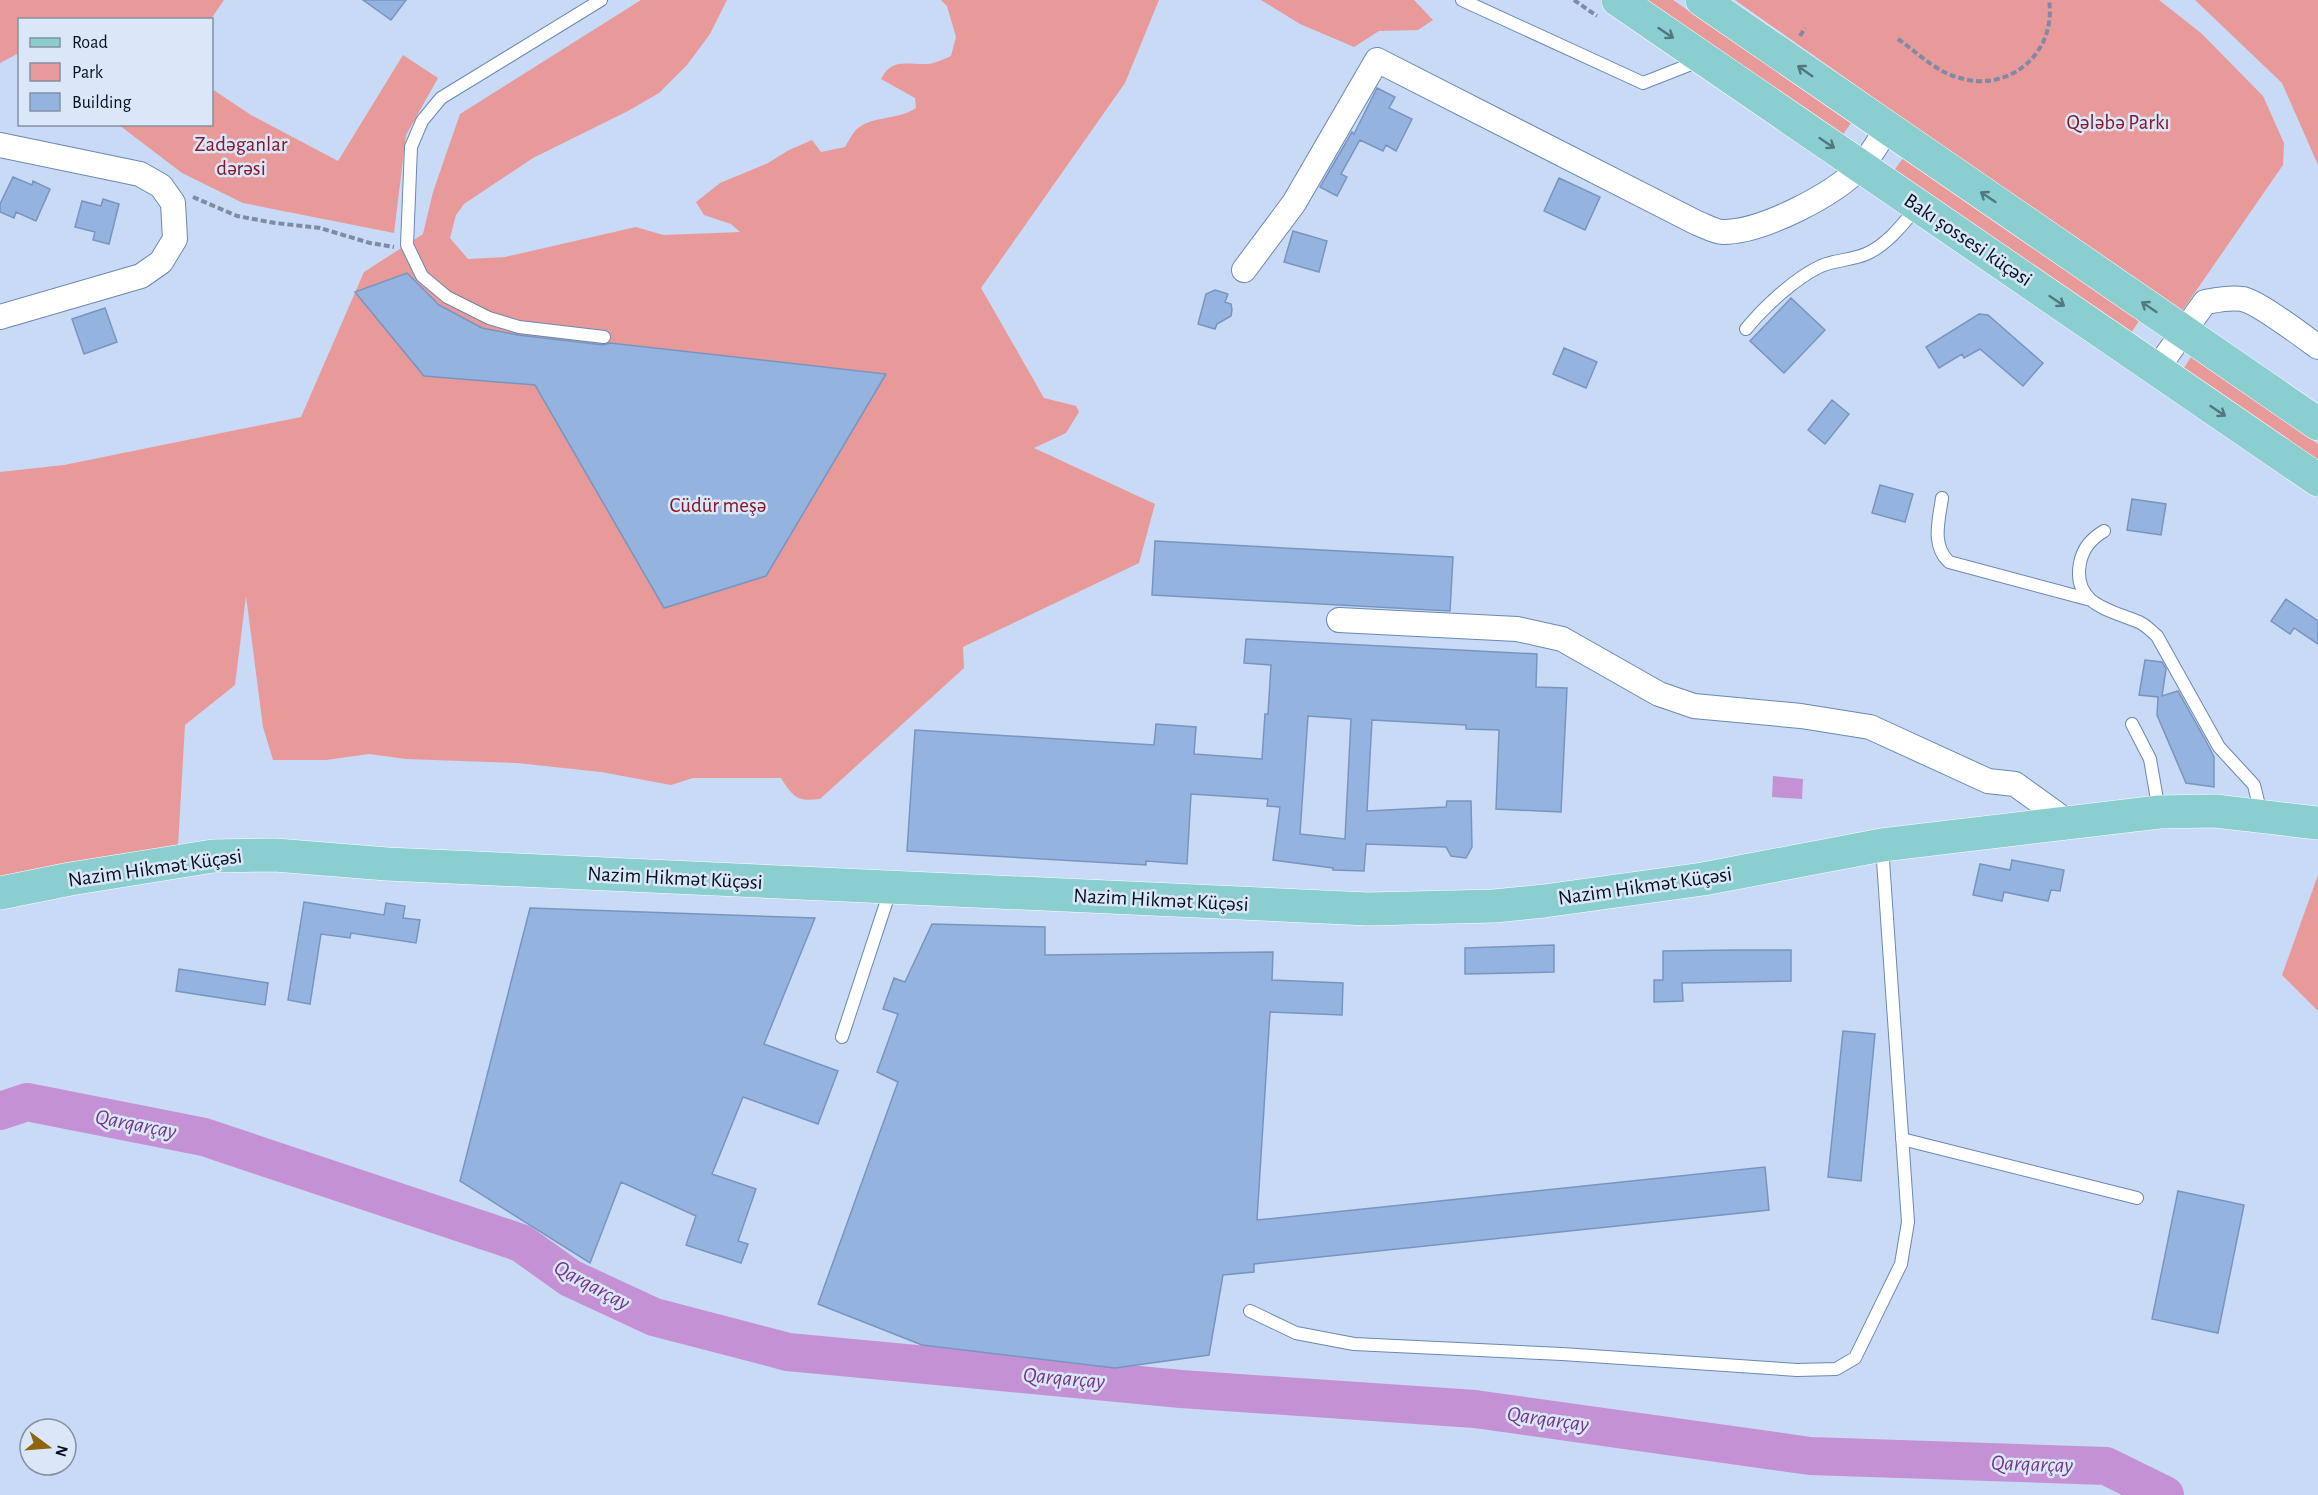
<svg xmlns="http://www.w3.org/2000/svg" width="2318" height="1495" font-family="'Alegreya Sans',sans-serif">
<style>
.green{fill:#e89a9b}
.water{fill:#c591d5}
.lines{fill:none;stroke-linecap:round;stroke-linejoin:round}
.river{stroke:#c591d5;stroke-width:38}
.building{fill:#95b3df;stroke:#7895c0;stroke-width:1.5;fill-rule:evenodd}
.service-casing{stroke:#6b88b2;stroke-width:14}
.minor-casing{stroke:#6b88b2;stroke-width:26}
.primary-casing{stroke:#fff;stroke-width:34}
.path{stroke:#7d8ca3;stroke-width:4;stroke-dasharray:6 3;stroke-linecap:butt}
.service{stroke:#fff;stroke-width:12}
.minor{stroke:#fff;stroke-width:24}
.primary{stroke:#8bced0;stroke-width:33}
.oneway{stroke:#4f7880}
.labels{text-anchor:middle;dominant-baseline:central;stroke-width:5;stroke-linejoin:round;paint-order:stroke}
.park-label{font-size:21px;fill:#85182a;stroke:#dae7f9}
.street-label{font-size:21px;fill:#06101f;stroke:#dae7f9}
.water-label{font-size:22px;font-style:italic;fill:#753687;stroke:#dae7f9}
</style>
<rect width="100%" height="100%" fill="#c8daf6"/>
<path class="green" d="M0,0H224L211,19L20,20L19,53L0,63Z
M641,0H727L710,34L687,65L659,93L628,111L533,158L464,204L456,215L450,238L468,259L505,257L636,227L663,235L740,232L731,224L704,215L696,202L720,183L768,163L789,150L812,140L821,152L845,147C848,142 851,136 855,131C869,115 898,121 916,108L915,98L881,79C892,57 907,65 928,64C936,63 944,59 951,56L956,37L947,6L941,0H1159L1125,83L981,288L1044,398L1076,406L1079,412L1066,433L1034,448L1155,504L1139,563L963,647L964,668L820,799C797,802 793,797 781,778H693L671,785L601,772L517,763L406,759L369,754L326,760H273L263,727L246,596L235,685L185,725L178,846L102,857L0,880V472L64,465L301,417L364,272L423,234L433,192L460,114Z
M1261,0H1414L1433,20L1418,30L1379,31L1354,47L1300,24Z
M1637,0H1673L1851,123L1839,140Z
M1735,0H2159L2201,33L2263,96L2284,143L2283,165L2180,314Z
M2195,0H2318V165L2282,83Z
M403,55L438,78L406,135L394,233L243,203L182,173L119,125L212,124V89L251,115L338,161Z
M1903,158L2139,321L2129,336L1893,172Z
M2191,357L2318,444V465L2182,371Z
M2318,875V1011L2282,975Z"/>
<path class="water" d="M1773,776L1803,779L1802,799L1772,797Z"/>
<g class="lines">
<path class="river" d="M0,1111L27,1102L204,1137L521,1243L570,1278L654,1317L788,1352L1181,1389L1475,1409L1810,1456L2106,1466L2165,1495"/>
</g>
<path class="building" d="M363,0H406L391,20Z
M1377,88L1395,97L1389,108L1412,119L1396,151L1386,145L1383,151L1360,140L1341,174L1347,177L1337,196L1320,187L1352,132L1354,134Z
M13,177L32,185L33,181L50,189L36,221L16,212L14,218L0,212V204Z
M1559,178L1600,197L1585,230L1544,211Z
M103,199L119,204L109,244L93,240L95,232L75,227L82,201L101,206Z
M1293,231L1327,241L1319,272L1284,262Z
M407,273L439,305L482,328L518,335L603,345L610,343L886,374L766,576L664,608L535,385L424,376L355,292Z
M1215,290L1228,294L1225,302L1231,304L1232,310L1231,316L1217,324L1215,329L1198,324L1206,294Z
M1791,298L1825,330L1784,373L1750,341Z
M105,308L117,342L84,354L72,319Z
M1979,314L1988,315L2043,363L2023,386L1980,349L1964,358L1962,354L1939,368L1926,347Z
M1564,348L1597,362L1586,388L1553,374Z
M1832,400L1849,414L1825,444L1808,430Z
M1880,485L1913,494L1905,522L1872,513Z
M2132,499L2166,504L2161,535L2127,530Z
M1155,541L1453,557L1450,611L1152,595Z
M2286,599L2318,621V644L2294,628L2290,634L2271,621Z
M1246,639L1537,654L1536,687L1567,688L1561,812L1496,809L1499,730L1466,729V725L1372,720L1367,811L1446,807L1447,801H1471L1472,847L1466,858L1451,856L1446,847L1366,844L1364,871L1333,870V868L1273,860L1280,807L1267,806L1268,799L1191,794L1187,864L1146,861V865L907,851L915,730L1154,745L1156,724L1196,727L1194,754L1262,759L1265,714H1268L1271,665L1244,663ZM1308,716L1351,719L1345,839L1300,834Z
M2145,660L2162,662L2166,669L2162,696L2178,691L2206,741L2214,757V787L2186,783L2157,715L2158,697L2139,695Z
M2012,860L2064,870L2060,891L2051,890L2048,901L2004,892L2002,901L1973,895L1980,864L2010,870Z
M304,902L384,915L386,903L405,906L403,918L420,920L416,943L351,933L350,938L321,934L310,1004L288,1000Z
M530,908L815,918L764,1044L838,1071L818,1124L743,1097L712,1174L756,1189L738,1241L748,1244L741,1263L686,1245L696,1216L621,1182L590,1263L460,1181Z
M932,924L1045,927V955L1273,952L1272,980L1343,983L1342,1015L1270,1012L1257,1220L1765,1167L1769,1210L1254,1264V1272L1223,1275L1209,1355L1115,1368L922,1345L818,1304L898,1082L877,1072L898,1014L883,1009L894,978L905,982Z
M1554,945V972L1465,974V948Z
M1734,950H1791V981L1682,983L1683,1001L1654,1002V980H1663V951Z
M179,969L268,983L265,1005L176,991Z
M1843,1031L1875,1034L1861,1181L1828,1177Z
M2178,1191L2244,1205L2218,1333L2152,1319Z"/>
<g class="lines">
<defs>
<path id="service" d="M601,0L441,98L422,121L411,147L407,245L422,276L447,297L489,318L519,327L604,337
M1462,0L1643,83L1699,61
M1746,329C1764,307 1795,278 1821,266C1835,260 1852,260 1866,254C1887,245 1903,224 1917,207
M1942,498C1939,520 1931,545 1949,562L2091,600
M2104,531C2091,539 2083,548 2080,563C2072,605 2111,610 2139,622C2146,625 2151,631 2157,636L2219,747L2254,785L2261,814
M2132,724L2150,759L2159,811
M842,1037L891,888
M1902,1139L2137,1198
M1250,1311L1296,1333L1354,1344L1562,1354L1797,1370L1836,1369L1855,1358L1901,1264L1908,1222L1882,846"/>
<path id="minor" d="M0,145L140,174L161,186L173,203L175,239L161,262L141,276L0,317
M1244,270L1294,203L1377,60L1697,223C1705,226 1715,232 1723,232C1762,232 1834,195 1860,167C1871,156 1879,141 1887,128
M2156,370L2205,302C2217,300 2230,297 2242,299C2257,301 2304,337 2318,347
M1339,620L1517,629L1562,639L1659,694L1694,706L1801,716L1870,727L1988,781L2015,784L2069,823"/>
<path id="primary" d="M1618,0L2318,480
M1702,0L2318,424
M0,893L70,879L213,856L275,855L387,864L1368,909L1494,906L1544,901L1703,879L1882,845L2159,812L2215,811L2318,823"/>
</defs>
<use href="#service" class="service-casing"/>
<use href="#minor" class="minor-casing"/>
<use href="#primary" class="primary-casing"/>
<path class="path" d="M1574,0L1597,16
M1800,36L1805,28
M1898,39C1918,53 1936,72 1960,78C2010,93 2057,52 2049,0
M193,197L237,216L275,223L320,228L370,243L394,247"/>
<use href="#service" class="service"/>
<use href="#minor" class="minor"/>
<use href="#primary" class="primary"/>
</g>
<defs><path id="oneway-shaft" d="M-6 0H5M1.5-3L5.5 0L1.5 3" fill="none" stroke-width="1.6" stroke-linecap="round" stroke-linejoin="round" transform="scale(1.5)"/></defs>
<g class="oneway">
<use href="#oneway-shaft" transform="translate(1666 33) rotate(34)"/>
<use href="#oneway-shaft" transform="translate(1805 71) rotate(-145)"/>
<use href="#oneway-shaft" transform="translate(1827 143) rotate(34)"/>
<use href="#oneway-shaft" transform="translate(1988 197) rotate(-146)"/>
<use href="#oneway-shaft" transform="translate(2057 301) rotate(34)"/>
<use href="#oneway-shaft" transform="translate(2149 307) rotate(-146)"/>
<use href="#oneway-shaft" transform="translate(2218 411) rotate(34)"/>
</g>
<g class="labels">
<g class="park-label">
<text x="2118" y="122">Qələbə Parkı</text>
<text x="241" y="144">Zadəganlar<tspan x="241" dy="24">dərəsi</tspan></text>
<text x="718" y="505">Cüdür meşə</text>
</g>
<g class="street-label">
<text transform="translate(1968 240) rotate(34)">Bakı şossesi küçəsi</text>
<text transform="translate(155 868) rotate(-8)">Nazim Hikmət Küçəsi</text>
<text transform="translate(675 878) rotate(3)">Nazim Hikmət Küçəsi</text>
<text transform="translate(1645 886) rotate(-8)">Nazim Hikmət Küçəsi</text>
<text transform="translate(1161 900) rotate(3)">Nazim Hikmət Küçəsi</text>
</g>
<g class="water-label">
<text transform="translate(136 1124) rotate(11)">Qarqarçay</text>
<text transform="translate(592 1285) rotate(28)">Qarqarçay</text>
<text transform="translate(1064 1378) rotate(5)">Qarqarçay</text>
<text transform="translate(1548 1419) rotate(8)">Qarqarçay</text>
<text transform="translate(2032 1464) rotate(2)">Qarqarçay</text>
</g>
</g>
<rect x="18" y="18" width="195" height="108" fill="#dae7f9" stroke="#8591a2" stroke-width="1.5"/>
<rect x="30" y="38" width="30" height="9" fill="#8bced0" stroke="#8591a2" stroke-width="1.5"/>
<text x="72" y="48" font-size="18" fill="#06101f">Road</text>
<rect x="30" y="63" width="30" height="18" fill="#e89a9b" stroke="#8591a2" stroke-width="1.5"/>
<text x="72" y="78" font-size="18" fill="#06101f">Park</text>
<rect x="30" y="93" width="30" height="18" fill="#95b3df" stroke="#8591a2" stroke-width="1.5"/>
<text x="72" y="108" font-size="18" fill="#06101f">Building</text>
<g transform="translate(48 1447) rotate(106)"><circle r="28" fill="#dae7f9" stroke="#8591a2" stroke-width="1.5"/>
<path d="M0-4.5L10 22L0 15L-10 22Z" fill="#8f640a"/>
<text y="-9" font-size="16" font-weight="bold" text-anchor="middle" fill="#06101f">N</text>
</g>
</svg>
